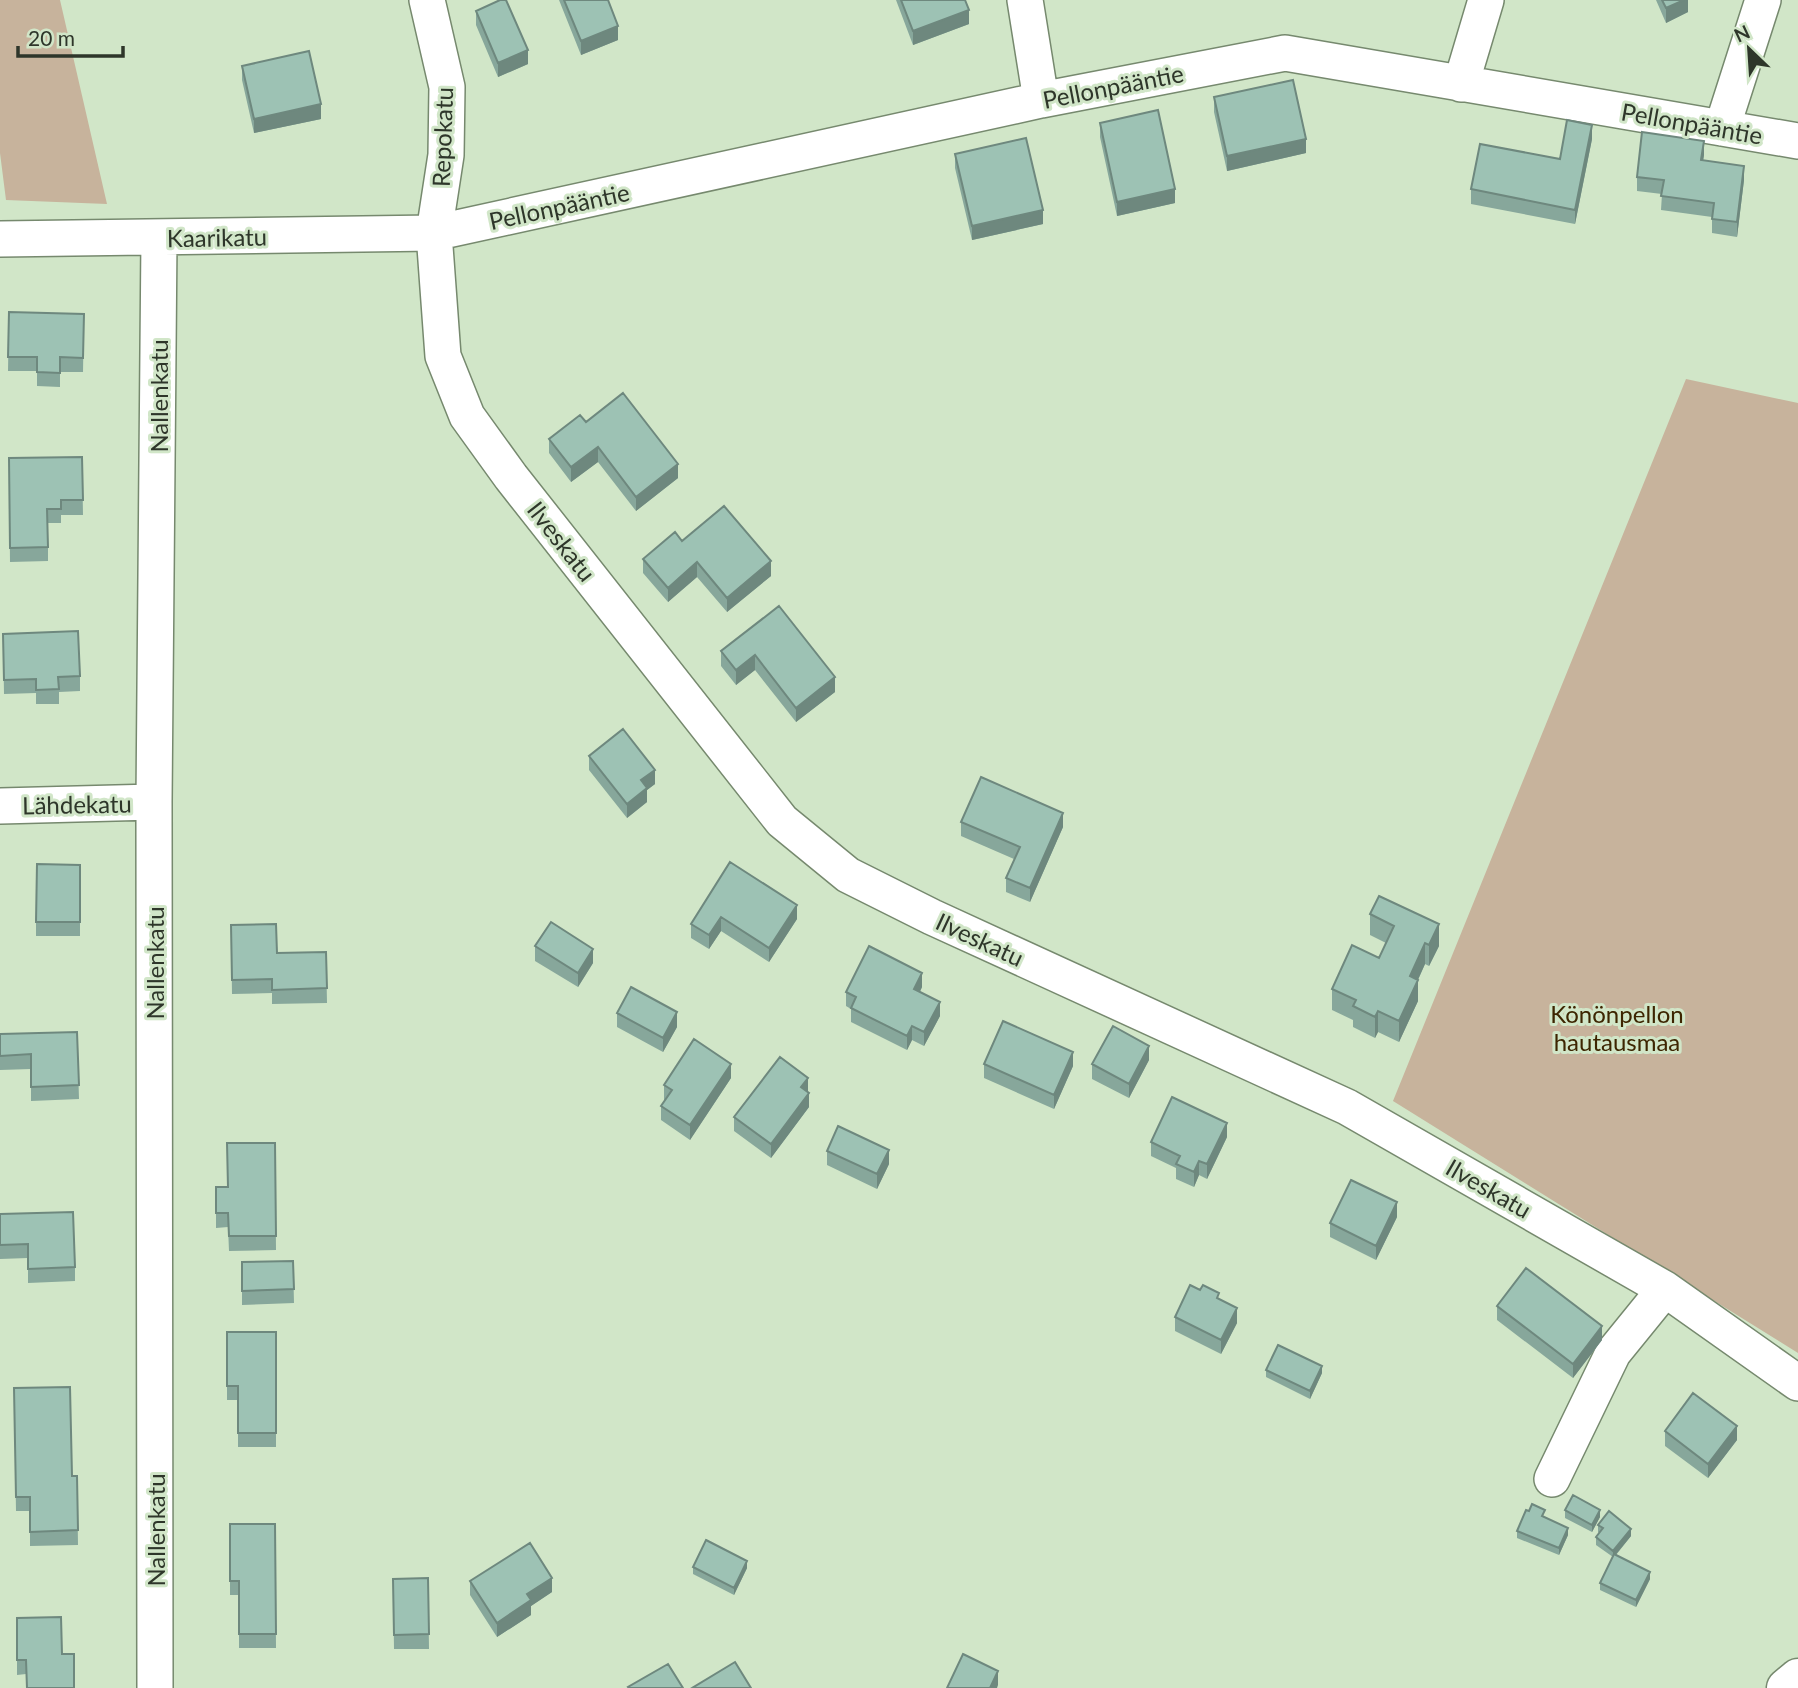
<svg xmlns="http://www.w3.org/2000/svg" width="1798" height="1688" font-family="Lato,sans-serif">
<style>
.green{fill:#c7b39c}
.lines{fill:none;stroke-linecap:round;stroke-linejoin:round}
.minor-casing{stroke:#76896e;stroke-width:38}
.tertiary-casing{stroke:#76896e;stroke-width:41}
.minor{stroke:#fff;stroke-width:35}
.tertiary{stroke:#fff;stroke-width:38}
.wall{fill:#87a79b}
.shaded-wall{fill:#6e887e}
.building{fill:#9dc2b4;stroke:#6e887e;stroke-width:2}
.labels{text-anchor:middle;dominant-baseline:central;stroke-width:6;stroke-linejoin:round;paint-order:stroke}
.street-label{font-size:24px;fill:#2e362a;stroke:#d1e6c8}
.park-label{font-size:24px;fill:#3d2501;stroke:#d1e6c8}
</style>
<rect width="100%" height="100%" fill="#d1e6c8"/>
<path class="green" d="M0,0H60L107,204L6,200L0,153Z
M1686,379L1798,403V1353L1393,1101Z"/>
<g class="lines">
<defs>
<path id="minor" d="M427,0L447,87L446,155L434,233L443,356L467,416L511,477L782,821L848,875L932,917L1347,1107L1665,1289L1798,1383
M1025,0L1041,100
M1461,84L1486,0
M1722,128L1763,0
M0,239L434,233L1041,100L1285,53L1798,141
M0,806L154,802
M1552,1479L1613,1353L1665,1289
M155,1688L154,802L159,238"/>
<path id="tertiary" d="M1786,1688L1798,1678"/>
</defs>
<use href="#minor" class="minor-casing"/>
<use href="#tertiary" class="tertiary-casing"/>
<use href="#minor" class="minor"/>
<use href="#tertiary" class="tertiary"/>
</g>
<path class="wall" d="M559,0H608L618,40L581,55Z
M896,0H965L969,24L913,45Z
M1656,0H1688V12L1666,23Z
M476,11L528,64L498,77L476,25Z
M242,66L321,119L254,133L242,80Z
M1214,97L1306,153L1227,171L1214,112Z
M1100,123L1175,203L1117,216L1100,137Z
M1592,139L1575,224L1471,204V189L1560,159Z
M955,154L1043,224L972,240L955,168Z
M1704,155L1703,160L1744,180L1737,237L1712,233V217L1661,210L1662,194L1637,191V177Z
M9,312L84,314L83,372H60V387L37,386V371H8Z
M586,422L678,478L636,511L598,462L571,482L549,453V439Z
M82,457L83,515H61V523H48V561L10,562L9,458Z
M682,541L771,576L727,612L697,577L668,602L643,573V559Z
M779,606L835,692L796,722L755,670L736,685L721,666V651Z
M3,634L80,676V691L59,692V704H36V693L4,694Z
M589,756L655,784L647,790V802L627,818L589,770Z
M961,822L1063,827L1030,902L1006,892V878L1014,859L961,836Z
M730,862L797,919L769,962L721,931L709,949L691,938V924Z
M80,865V936H36V922Z
M1370,914L1439,946L1429,966L1425,964L1418,980V1001L1399,1042L1378,1032L1375,1038L1353,1027V1020L1332,1010V989L1379,958L1386,943L1370,935Z
M231,925L277,953L326,952L327,1003L272,1004V993L232,994Z
M535,946L593,963L578,987L535,961Z
M922,987L920,992L940,1016L924,1046L912,1040L907,1050L851,1022V1009L846,1006V992Z
M617,1013L677,1027L663,1052L617,1027Z
M77,1032L79,1099L31,1101V1069L0,1070V1034Z
M1149,1060L1129,1098L1092,1079V1064Z
M984,1064L1073,1066L1054,1109L984,1078Z
M731,1078L690,1140L661,1120V1106L665,1100H664V1085Z
M808,1092L809,1107L771,1158L734,1131V1117Z
M1227,1137L1207,1179L1199,1175L1194,1187L1176,1179V1168L1151,1156V1142Z
M275,1143L276,1250L229,1251L228,1227L216,1228V1187H227Z
M827,1151L889,1164L877,1189L827,1165Z
M0,1214L75,1267V1281L28,1283V1258L0,1259Z
M1397,1217L1376,1260L1330,1237V1223Z
M293,1261L294,1303L242,1305V1262Z
M1219,1300L1237,1323L1221,1354L1175,1331V1317Z
M1497,1306L1602,1340L1573,1378L1497,1320Z
M227,1332H276V1447H238V1400H227Z
M1266,1370L1322,1373L1310,1399L1266,1377Z
M14,1388L72,1476H77L78,1545L30,1546V1511H16Z
M1665,1431L1737,1440L1708,1478L1665,1446Z
M1565,1510L1600,1517L1592,1532L1565,1518Z
M1545,1518L1568,1535L1559,1555L1517,1538V1531Z
M230,1524H275L276,1648H239V1595H230Z
M1598,1525L1631,1536L1616,1555L1650,1579L1636,1607L1600,1590V1583L1613,1557L1596,1545V1537L1599,1533L1598,1532Z
M693,1567L747,1568L734,1595L693,1574Z
M428,1578L429,1649H394L393,1579Z
M470,1581L552,1592L531,1606V1615L497,1637L470,1595Z
M17,1618L62,1654L26,1674L17,1675Z"/>
<path class="shaded-wall" d="M1684,0H1688V12L1666,23V8Z
M969,10V24L913,45V31Z
M618,26V40L581,55V41Z
M528,50V64L498,77V63Z
M321,104V119L254,133V119Z
M1592,125V139L1575,224V210Z
M1306,139V153L1227,171V156Z
M1704,141V155L1701,174V160Z
M1744,166V180L1737,237V222Z
M1175,189V203L1117,216V202Z
M1043,210V224L972,240V226Z
M598,447V462L571,482V467Z
M678,464V478L636,511V497Z
M771,561V576L727,612V598Z
M697,562V577L668,602V588Z
M755,655V670L736,685V670Z
M835,677V692L796,722V708Z
M655,770V784L647,790V802L627,818V804L641,780Z
M1063,813V827L1030,902V888Z
M797,905V919L769,962V948Z
M721,917V931L709,949V935Z
M1439,924V946L1429,966V945Z
M1425,943V964L1410,997V976Z
M593,949V963L578,987V973Z
M922,973V987L914,1003V989Z
M1418,980V1001L1399,1042V1021Z
M940,1002V1016L924,1046V1032Z
M1378,1011V1032L1375,1038V1017Z
M677,1012V1027L663,1052V1038Z
M912,1026V1040L907,1050V1036Z
M1149,1046V1060L1129,1098V1084Z
M1073,1052V1066L1054,1109V1095Z
M731,1064V1078L690,1140V1125Z
M808,1078V1092L801,1087Z
M809,1093V1107L771,1158V1144Z
M1227,1123V1137L1207,1179V1164Z
M889,1150V1164L877,1189V1174Z
M1199,1161V1175L1194,1187V1172Z
M1397,1202V1217L1376,1260V1246Z
M1237,1308V1323L1221,1354V1340Z
M1602,1326V1340L1573,1378V1364Z
M1322,1366V1373L1310,1399V1391Z
M1737,1426V1440L1708,1478V1464Z
M1600,1510V1517L1592,1532V1525Z
M1568,1528V1535L1559,1555V1548Z
M1631,1529V1536L1613,1558V1551Z
M747,1561V1568L734,1595V1588Z
M1650,1572V1579L1636,1607V1600Z
M552,1578V1592L531,1606V1615L497,1637V1623L527,1594Z
M998,1671V1685L997,1688H990Z"/>
<path class="building" d="M500,0H506L528,50L498,63L476,11Z
M564,0H608L618,26L581,41Z
M901,0H965L969,10L913,31Z
M1662,0H1684L1666,8Z
M309,51L321,104L254,119L242,66Z
M1293,80L1306,139L1227,156L1214,97Z
M1158,110L1175,189L1117,202L1100,123Z
M1567,120L1592,125L1575,210L1471,189L1480,144L1560,159Z
M1642,132L1704,141L1701,160L1744,166L1737,222L1712,219L1714,203L1661,196L1664,180L1637,177Z
M1026,138L1043,210L972,226L955,154Z
M9,312L84,314L83,358L60,357V373L37,372V357H8Z
M623,393L678,464L636,497L598,447L571,467L549,439L580,415L586,422Z
M82,457L83,500H61V509H47L48,547L10,548L9,458Z
M724,506L771,561L727,598L697,562L668,588L643,559L675,532L682,541Z
M779,606L835,677L796,708L755,655L736,670L721,651Z
M78,631L80,676L58,677L59,689L36,690V679L4,680L3,634Z
M623,729L655,770L641,780L647,788L627,804L589,756Z
M981,777L1063,813L1030,888L1006,878L1020,847L961,822Z
M730,862L797,905L769,948L721,917L709,935L691,924Z
M37,864L80,865V922H36Z
M1379,896L1439,924L1429,945L1425,943L1410,976L1418,980L1399,1021L1378,1011L1375,1017L1353,1006L1356,1000L1332,989L1352,945L1379,958L1394,926L1370,914Z
M551,922L593,949L578,973L535,946Z
M276,924L277,953L326,952L327,988L272,990V979L232,980L231,925Z
M869,946L922,973L914,989L940,1002L924,1032L912,1026L907,1036L851,1008L856,997L846,992Z
M631,987L677,1012L663,1038L617,1013Z
M1003,1021L1073,1052L1054,1095L984,1064Z
M1113,1026L1149,1046L1129,1084L1092,1064Z
M77,1032L79,1085L31,1087V1054L0,1056V1034Z
M694,1039L731,1064L690,1125L661,1106L672,1090L664,1085Z
M780,1057L808,1078L801,1087L809,1093L771,1144L734,1117Z
M1172,1097L1227,1123L1207,1164L1199,1161L1194,1172L1176,1164L1180,1156L1151,1142Z
M838,1126L889,1150L877,1174L827,1151Z
M227,1143H275L276,1236H229L228,1213H216V1187H228Z
M1351,1180L1397,1202L1376,1246L1330,1223Z
M73,1212L75,1267L28,1269V1244L0,1245V1214Z
M293,1261L294,1289L242,1291V1262Z
M1526,1268L1602,1326L1573,1364L1497,1306Z
M1190,1285L1200,1290L1203,1285L1219,1293L1217,1298L1237,1308L1221,1340L1175,1317Z
M227,1332H276V1433H238V1386H227Z
M1278,1345L1322,1366L1310,1391L1266,1370Z
M70,1387L72,1476H77L78,1530L30,1532V1497H16L14,1388Z
M1693,1393L1737,1426L1708,1464L1665,1431Z
M1573,1495L1600,1510L1592,1525L1565,1510Z
M1532,1504L1545,1510L1542,1516L1568,1528L1559,1548L1517,1531L1526,1510L1529,1511Z
M1609,1511L1631,1529L1613,1551L1596,1537L1603,1528L1598,1525Z
M230,1524H275L276,1634H239V1581H230Z
M706,1540L747,1561L734,1588L693,1567Z
M530,1543L552,1578L527,1594L531,1600L497,1623L470,1581Z
M1614,1554L1650,1572L1636,1600L1600,1583Z
M428,1578L429,1634L394,1635L393,1579Z
M61,1617L62,1654H74V1688H27L26,1660H17V1618Z
M963,1654L998,1671L990,1688H947Z
M735,1662L751,1688H692Z
M668,1664L683,1688H629L628,1687Z"/>
<g class="labels">
<g class="street-label">
<text transform="translate(1113 86) rotate(-11)">Pellonpääntie</text>
<text transform="translate(1692 123) rotate(10)">Pellonpääntie</text>
<text transform="translate(442 137) rotate(-88)">Repokatu</text>
<text transform="translate(559 206) rotate(-12)">Pellonpääntie</text>
<text transform="translate(217 237) rotate(-1)">Kaarikatu</text>
<text transform="translate(158 396) rotate(-90)">Nallenkatu</text>
<text transform="translate(562 541) rotate(52)">Ilveskatu</text>
<text transform="translate(77 804) rotate(-1)">Lähdekatu</text>
<text transform="translate(980 939) rotate(25)">Ilveskatu</text>
<text transform="translate(154 963) rotate(-90)">Nallenkatu</text>
<text transform="translate(1489 1188) rotate(30)">Ilveskatu</text>
<text transform="translate(155 1530) rotate(-90)">Nallenkatu</text>
</g>
<g class="park-label">
<text x="1617" y="1013">Könönpellon<tspan x="1617" dy="28">hautausmaa</tspan></text>
</g>
</g>
<g transform="translate(1749 49) rotate(335)" stroke="#d1e6c8" stroke-width="5" paint-order="stroke">
<path d="M0-5L12 26L0 18L-12 26Z" fill="#2e362a"/>
<text y="-10" font-size="19" font-weight="bold" text-anchor="middle" fill="#2e362a">N</text>
</g>
<path d="M18 46v10h105v-10" fill="none" stroke="#2e362a" stroke-width="3.5"/>
<text x="28" y="46" font-size="21" fill="#2e362a" stroke="#d1e6c8" stroke-width="5" paint-order="stroke">20 m</text>
</svg>
